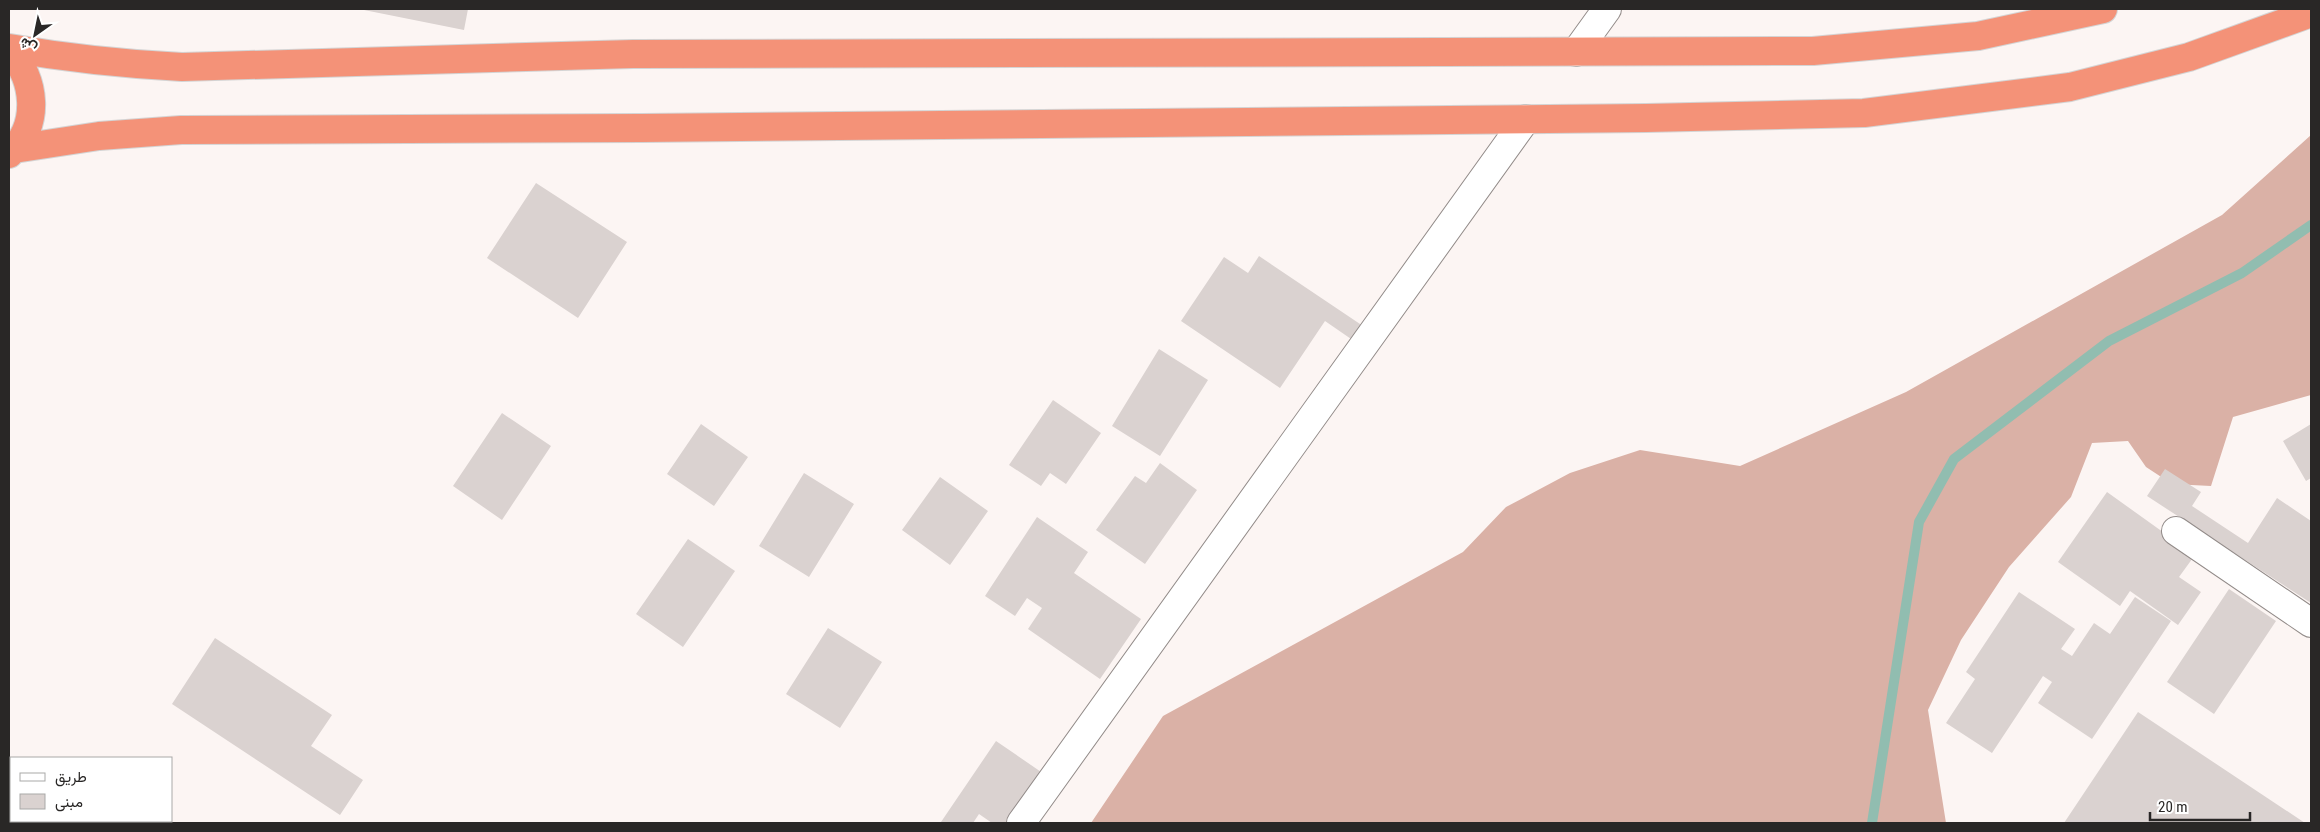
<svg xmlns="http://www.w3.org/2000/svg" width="2320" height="832" font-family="'Roboto Condensed',Vazirmatn,sans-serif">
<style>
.forest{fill:#dab1a6}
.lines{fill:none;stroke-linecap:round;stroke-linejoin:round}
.stream{stroke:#91bdb0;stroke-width:10}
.building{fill:#dad2d0}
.minor-casing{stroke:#928b89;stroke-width:30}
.trunk-casing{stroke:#d4d4d4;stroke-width:30}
.minor{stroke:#fff;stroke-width:28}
.trunk{stroke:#f49278;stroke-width:28}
</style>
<rect width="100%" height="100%" fill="#fcf5f3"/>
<path class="forest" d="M2311,135V395L2233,417L2211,486L2172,484L2146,467L2128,441L2092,443L2071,497L2009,567L1961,640L1928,710L1946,823H1091L1163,716L1463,552L1506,507L1570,473L1640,450L1740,466L1906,392L2222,215Z"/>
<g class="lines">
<path class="stream" d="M1872,823L1919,522L1954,459L2109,341L2242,273L2311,225"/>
</g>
<path class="building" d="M359,9H468L464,30Z
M536,183L627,242L578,318L487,258Z
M1259,256L1363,326L1354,341L1325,321L1280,388L1181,321L1224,257L1248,273Z
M1159,349L1208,380L1160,456L1112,426Z
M1053,400L1101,433L1066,484L1050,473L1041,486L1009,465Z
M502,413L551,446L502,520L453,486Z
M701,424L748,457L714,506L667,474Z
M2311,424V478L2306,481L2283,441Z
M1160,463L1197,490L1145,564L1096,530L1135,476L1146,483Z
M2165,469L2201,492L2192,506L2248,543L2277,498L2311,521V603L2147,496Z
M804,473L854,504L809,577L759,546Z
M940,477L988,511L950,565L902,530Z
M2107,492L2195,555L2179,577L2201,592L2178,625L2130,591L2120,606L2058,562Z
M1037,517L1088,552L1074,573L1141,619L1100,679L1028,629L1042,608L1027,598L1015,616L985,596Z
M688,539L735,571L683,647L636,614Z
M2229,589L2276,621L2214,714L2167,682Z
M2019,592L2075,629L2061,649L2072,656L2094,623L2110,634L2135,597L2171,621L2092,739L2038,703L2052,682L2043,676L1992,753L1946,723L1975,679L1966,672Z
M828,628L882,662L840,728L786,694Z
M215,638L332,715L311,746L363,780L340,815L172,704Z
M2138,712L2305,823H2064Z
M996,741L1047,776L1014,823H992L979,814L973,823H943L941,822Z"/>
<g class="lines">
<defs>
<path id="minor" d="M1576,52L1607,9
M2176,531L2311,623
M1021,823L1526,119"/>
<path id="trunk" d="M9,48C67,58 123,64 182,67L633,54L1813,51L1978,36L2103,9
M9,50C36,79 41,126 9,154
M14,149L99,136L181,130L642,128L1646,118L1864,113L2070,87L2189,57L2311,13"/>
</defs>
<use href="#minor" class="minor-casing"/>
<use href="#trunk" class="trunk-casing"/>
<use href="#minor" class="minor"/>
<use href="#trunk" class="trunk"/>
</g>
<rect width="2320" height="832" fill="none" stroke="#292726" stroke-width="20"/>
<rect x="10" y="757" width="162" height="65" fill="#ffffff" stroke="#a9a9a8"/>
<rect x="20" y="773" width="25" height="8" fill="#ffffff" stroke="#a9a9a8"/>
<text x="55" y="782" font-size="15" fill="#292726">طريق</text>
<rect x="20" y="794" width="25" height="15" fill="#dad2d0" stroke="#a9a9a8"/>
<text x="55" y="807" font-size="15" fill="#292726">مبنى</text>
<g transform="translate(35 35) rotate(213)" stroke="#ffffff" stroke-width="4" paint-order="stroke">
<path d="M0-4L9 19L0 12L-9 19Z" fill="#292726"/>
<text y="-8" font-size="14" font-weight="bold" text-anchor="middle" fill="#292726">ش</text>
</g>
<path d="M2150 812v8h100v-8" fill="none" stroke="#292726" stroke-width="2.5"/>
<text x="2158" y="812" font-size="15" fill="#292726" stroke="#ffffff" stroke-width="4" paint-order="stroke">20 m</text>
</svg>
